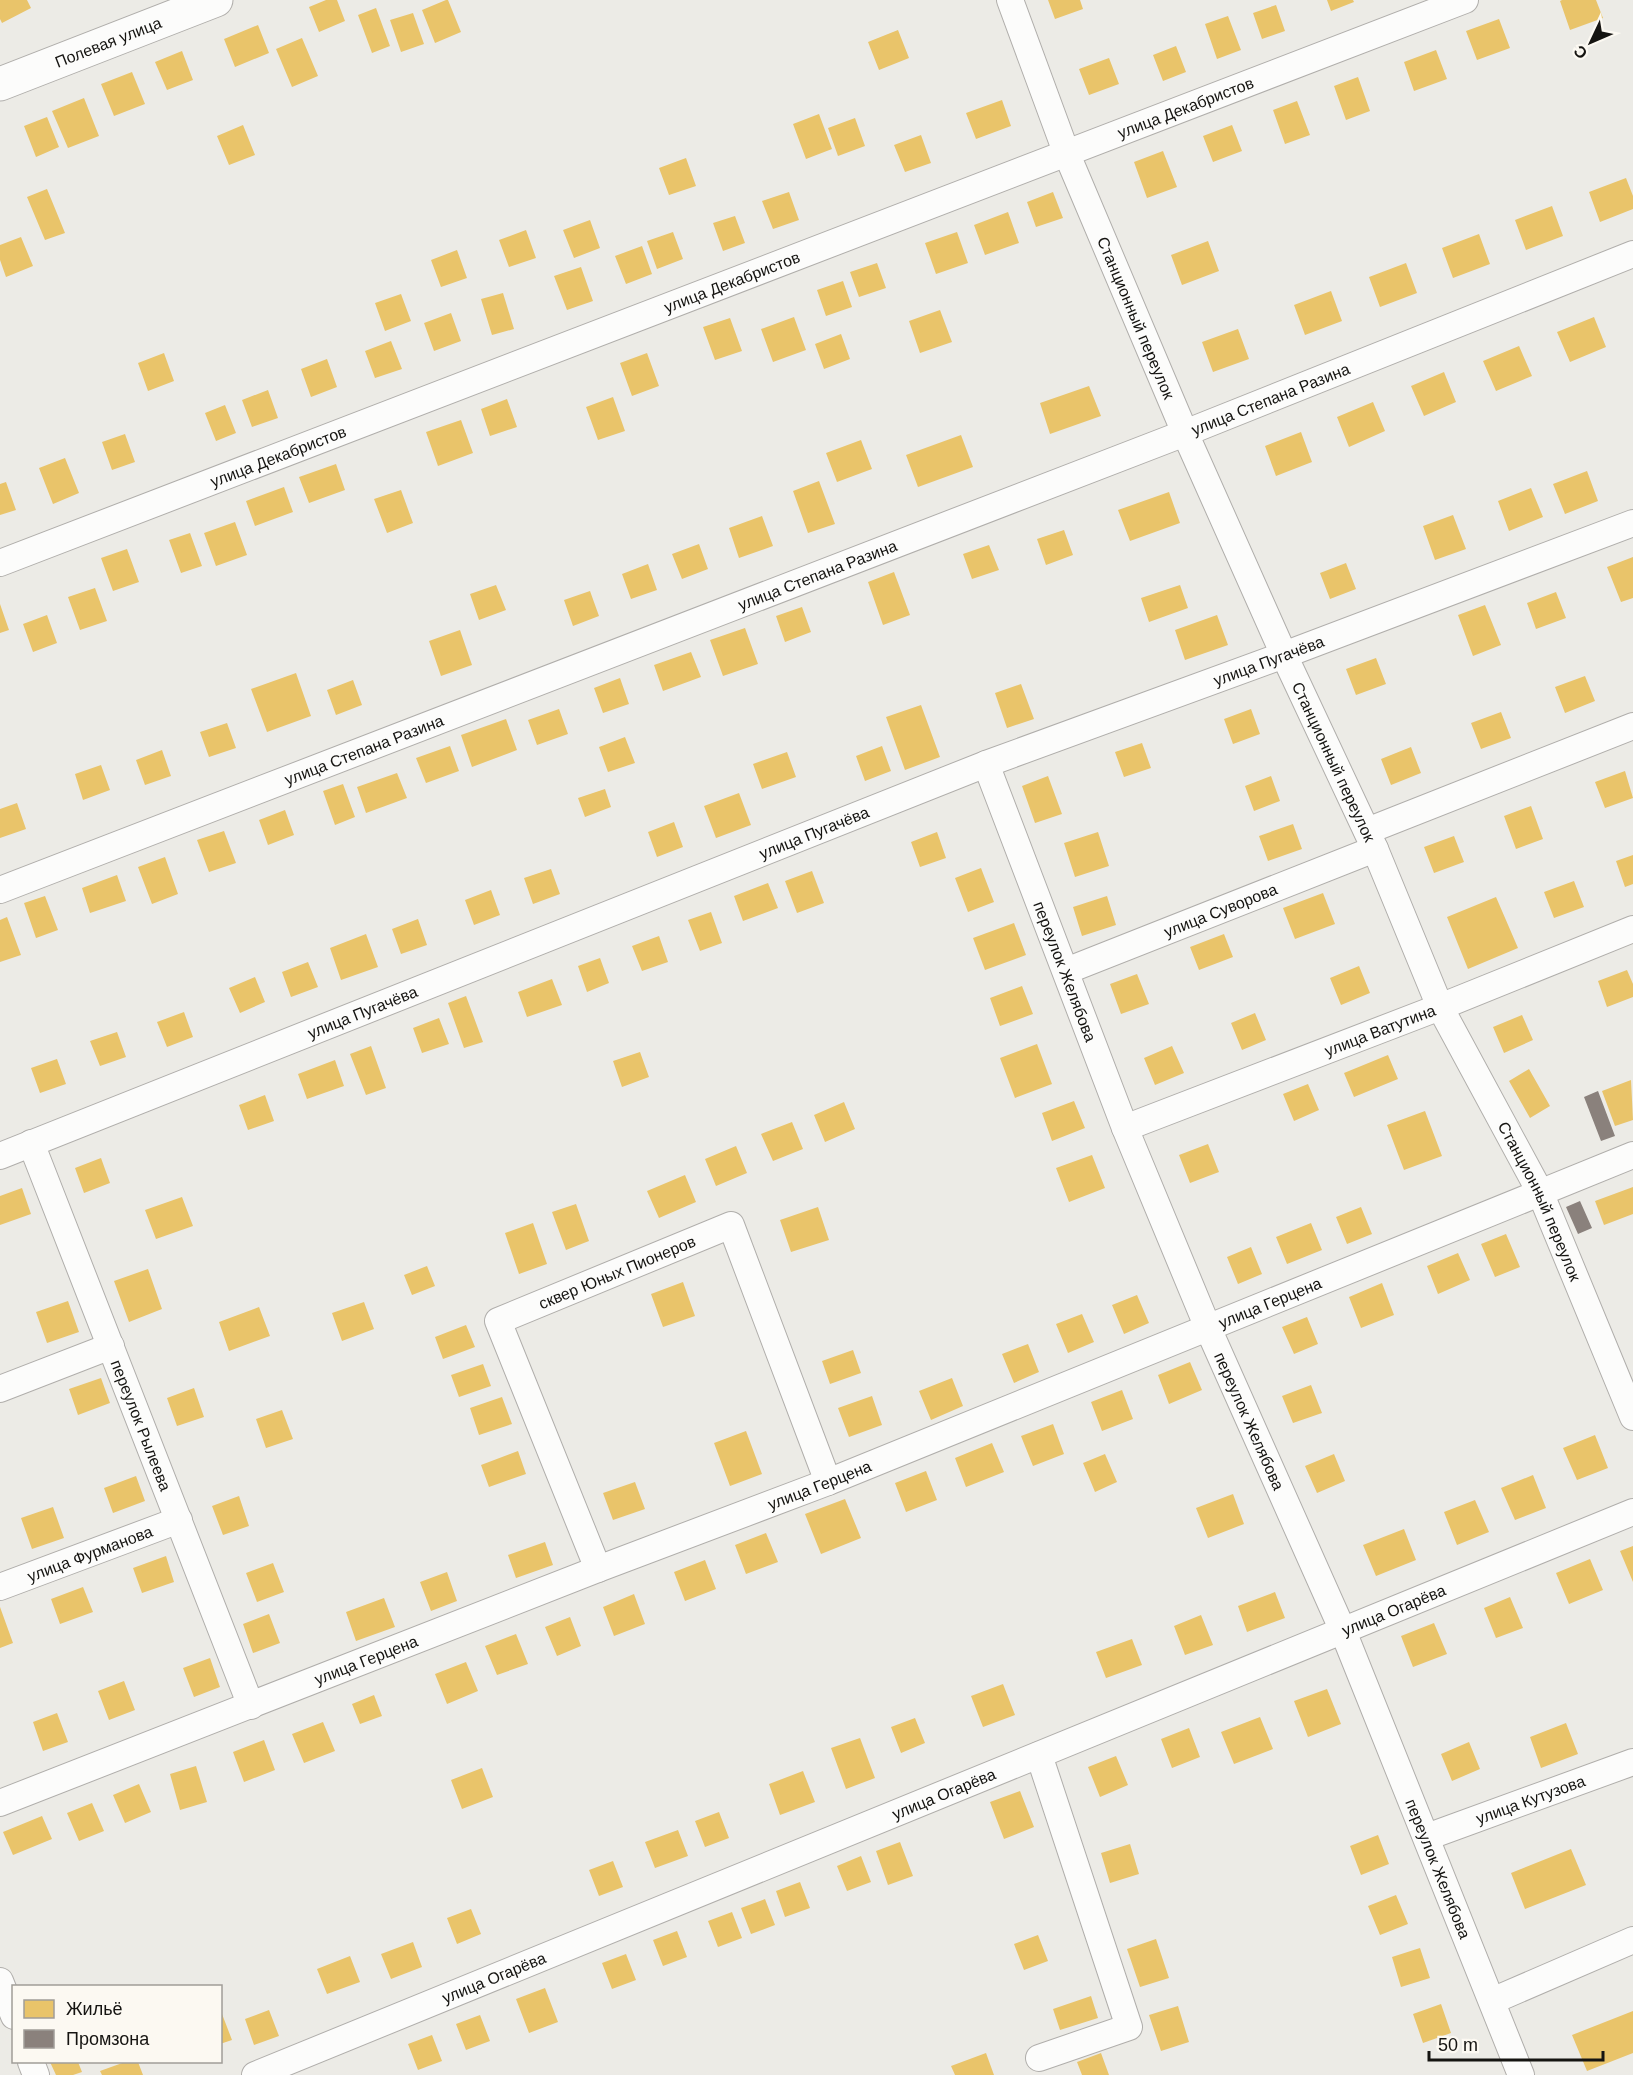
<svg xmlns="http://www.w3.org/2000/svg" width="1633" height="2075" font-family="Arial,sans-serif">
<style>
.homes{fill:#e9c46a}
.industry{fill:#8a817c}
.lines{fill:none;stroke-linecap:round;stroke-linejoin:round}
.minor-casing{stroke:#b0aeab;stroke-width:28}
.tertiary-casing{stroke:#b0aeab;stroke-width:35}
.minor{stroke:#fcfcfb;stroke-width:26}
.tertiary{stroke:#fcfcfb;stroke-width:33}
.labels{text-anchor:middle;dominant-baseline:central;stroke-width:6;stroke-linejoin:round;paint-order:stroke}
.street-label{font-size:16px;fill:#151411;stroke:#fcf9f2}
</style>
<rect width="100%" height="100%" fill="#ecebe6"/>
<path class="homes" d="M0,0H27L31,8L2,23L0,19Z
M326,0H337L345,21L319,32L309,7Z
M446,0H448L461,32L435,43L422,10Z
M1048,0H1080L1083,9L1055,19Z
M1327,0H1353L1354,2L1331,11Z
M1562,0H1596L1603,18L1570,30L1560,1Z
M1276,5L1285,31L1262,39L1253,13Z
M376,8L390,46L372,53L358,15Z
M413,13L424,44L401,52L390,20Z
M1228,16L1241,50L1217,59L1205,24Z
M1499,19L1510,48L1477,60L1466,31Z
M258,25L269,53L235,67L224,39Z
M898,30L909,58L879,70L868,42Z
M302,38L318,76L292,87L276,49Z
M1176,46L1186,72L1163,81L1153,55Z
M1436,50L1447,79L1414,91L1404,62Z
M182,51L193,80L167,90L155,62Z
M1109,58L1119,84L1089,95L1079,69Z
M132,72L145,104L114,116L101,84Z
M1358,77L1370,111L1346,120L1334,86Z
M84,98L99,136L68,148L52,111Z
M1002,100L1011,126L976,139L966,113Z
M1297,101L1310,135L1285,144L1273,110Z
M819,114L832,149L806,159L793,124Z
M47,117L59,147L36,157L24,126Z
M855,118L865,146L838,156L828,128Z
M243,125L255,155L229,165L217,136Z
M1232,125L1242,151L1213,162L1203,136Z
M921,135L931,163L905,172L894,145Z
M1163,151L1177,187L1147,198L1134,162Z
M686,158L696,186L669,195L659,168Z
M1626,178L1633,196V209L1600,222L1589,192Z
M47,189L65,233L45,240L27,197Z
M789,192L799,220L773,229L762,201Z
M1053,192L1063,218L1036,227L1027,202Z
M1552,206L1563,236L1526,250L1515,220Z
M1008,212L1019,243L985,255L974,225Z
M735,216L745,243L723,251L713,223Z
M590,220L600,248L574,258L563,230Z
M526,230L536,258L509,267L499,240Z
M673,232L683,259L657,269L647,241Z
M957,232L968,263L936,274L925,243Z
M1479,234L1490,264L1453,278L1442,248Z
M21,237L33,266L6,277L0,260V245Z
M1208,241L1219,271L1182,285L1171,255Z
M642,246L652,274L626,284L615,256Z
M457,250L467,278L441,287L431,260Z
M877,263L886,288L859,297L850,272Z
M1406,263L1417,293L1380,307L1369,277Z
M581,267L593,301L567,310L554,276Z
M843,281L852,307L826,316L817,290Z
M1331,291L1342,321L1305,335L1294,305Z
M503,293L514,329L492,335L481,299Z
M401,294L411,321L385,331L375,303Z
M940,310L952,342L920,353L909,321Z
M451,313L461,341L434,351L424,323Z
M794,317L806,350L773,362L761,329Z
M1594,317L1606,347L1570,362L1557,332Z
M730,318L742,351L715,360L703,327Z
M1238,329L1249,359L1213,372L1202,342Z
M841,334L850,359L824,369L815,344Z
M391,341L402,369L375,378L365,351Z
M1519,346L1532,376L1496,391L1483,361Z
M164,353L174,381L148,391L138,363Z
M647,353L659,386L632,396L620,363Z
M327,359L337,387L311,397L301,369Z
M1444,372L1456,402L1424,416L1411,386Z
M1089,386L1101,416L1050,434L1040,403Z
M268,390L278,418L252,427L242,400Z
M613,397L625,431L598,440L586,407Z
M507,399L517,427L490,436L481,409Z
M1373,402L1385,431L1349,447L1337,417Z
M225,405L236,433L216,441L205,413Z
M461,420L473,453L438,466L426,432Z
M1301,432L1312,462L1276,476L1265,446Z
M125,434L135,462L112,470L102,442Z
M961,435L973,467L918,487L906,455Z
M861,440L872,469L837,482L826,453Z
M65,458L79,493L53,504L39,468Z
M336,464L345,490L309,503L299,477Z
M1587,471L1598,501L1565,514L1553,484Z
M819,481L835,524L808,533L793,491Z
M6,482L16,510L0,515V484Z
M284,487L293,512L255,526L246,501Z
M1531,488L1543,517L1509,531L1498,501Z
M401,490L413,523L387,533L374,499Z
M1169,492L1180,523L1130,541L1118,510Z
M1453,515L1466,549L1435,560L1423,526Z
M762,516L773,546L739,558L729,528Z
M235,522L247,555L216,566L204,533Z
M1064,530L1073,555L1046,565L1037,539Z
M190,533L202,566L181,573L169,540Z
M699,544L708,569L682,579L672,554Z
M989,545L999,570L972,579L963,554Z
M127,549L139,582L113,591L101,558Z
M1633,557V598L1621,602L1607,567Z
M1346,563L1356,589L1330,599L1320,573Z
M648,564L657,590L631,599L622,574Z
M894,572L910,615L883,625L868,582Z
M496,585L506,610L479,620L470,594Z
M1180,585L1188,608L1149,622L1141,598Z
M95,588L107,621L80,630L68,597Z
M590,591L599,616L573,626L564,600Z
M1556,592L1566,618L1536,629L1527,603Z
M0,604L9,630L0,633Z
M1485,605L1501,645L1473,656L1458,615Z
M802,607L811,632L785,642L776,616Z
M47,615L57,643L33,652L23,624Z
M1217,615L1228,645L1185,660L1175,630Z
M745,628L758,664L723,676L710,640Z
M460,630L472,665L441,676L429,641Z
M691,652L701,677L663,691L654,665Z
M1376,658L1386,684L1356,695L1346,669Z
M296,673L311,716L267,732L251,689Z
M1585,676L1595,701L1565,713L1555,687Z
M620,678L629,704L603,713L594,688Z
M353,680L362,705L336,715L327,690Z
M1021,684L1034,719L1007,728L995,693Z
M921,705L940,757L905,770L886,717Z
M559,709L568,734L537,745L528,720Z
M1251,709L1260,734L1233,744L1224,719Z
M1501,712L1511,738L1481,749L1471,723Z
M506,719L517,750L472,767L461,735Z
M227,723L236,748L209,757L200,732Z
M625,737L635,763L608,772L599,747Z
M1142,743L1151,768L1124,777L1115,752Z
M450,746L459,771L426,783L416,758Z
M882,746L891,771L865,781L856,756Z
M1411,747L1421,773L1391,785L1381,759Z
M162,750L171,776L145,785L136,760Z
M787,752L796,777L762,789L753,764Z
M101,765L110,790L83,800L75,774Z
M1625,771L1633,798L1605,808L1595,782Z
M397,773L407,798L366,813L357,787Z
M1048,776L1062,814L1035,823L1022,786Z
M1271,776L1280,801L1254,811L1245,786Z
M343,784L355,817L335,825L323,791Z
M605,789L611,807L585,817L578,798Z
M739,793L751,825L716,838L704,806Z
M17,803L26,829L0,838V809Z
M1531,806L1543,839L1516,849L1504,816Z
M285,810L294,835L268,845L259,820Z
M674,822L683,847L657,857L648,832Z
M1293,824L1302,849L1268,861L1259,836Z
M224,831L236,863L209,872L197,840Z
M937,832L946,858L920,867L911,842Z
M1098,832L1109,866L1075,877L1064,843Z
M1454,836L1464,862L1434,873L1424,847Z
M1633,855V884L1625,887L1616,861Z
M165,857L178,894L152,904L138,867Z
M981,868L994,902L968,912L955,878Z
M551,869L560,894L533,904L524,878Z
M812,871L824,903L797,913L785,881Z
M117,875L126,901L90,913L82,888Z
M1574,881L1584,907L1554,918L1544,892Z
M768,883L778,908L743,921L734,896Z
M491,890L500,915L474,925L465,900Z
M1323,893L1335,924L1295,939L1283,908Z
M45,896L58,930L36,938L24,903Z
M1107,896L1116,925L1082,936L1073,907Z
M1496,897L1518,948L1468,969L1447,917Z
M711,912L722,943L700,951L688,920Z
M7,917L21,955L0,962V920Z
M418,919L427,945L401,954L392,929Z
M1014,923L1026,955L985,970L973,938Z
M366,934L378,967L341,980L330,948Z
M1224,934L1233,957L1199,970L1190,947Z
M659,936L668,962L642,971L632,946Z
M600,958L609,983L587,992L578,966Z
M308,962L318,987L291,997L282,972Z
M1359,966L1370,993L1341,1005L1330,978Z
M1627,970L1633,984V997L1607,1007L1598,981Z
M1137,974L1149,1004L1121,1014L1110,984Z
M255,977L265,1002L240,1013L229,988Z
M552,979L562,1005L527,1017L518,992Z
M1022,986L1033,1014L1000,1026L990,998Z
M466,996L483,1042L464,1048L448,1003Z
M184,1012L193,1037L167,1047L157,1022Z
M1255,1013L1266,1040L1242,1050L1231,1023Z
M1522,1015L1533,1040L1504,1053L1493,1027Z
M439,1018L449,1044L422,1053L413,1028Z
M117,1032L126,1057L100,1066L90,1041Z
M1037,1044L1052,1084L1015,1098L1000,1058Z
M371,1046L386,1088L366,1095L350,1054Z
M1172,1046L1184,1073L1155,1085L1144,1058Z
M640,1052L649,1077L622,1087L613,1061Z
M1388,1055L1398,1079L1354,1097L1344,1073Z
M57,1059L66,1084L40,1093L31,1068Z
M335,1060L344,1086L307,1099L298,1074Z
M1529,1069L1550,1106L1530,1118L1509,1081Z
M1631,1080L1633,1120L1615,1126L1602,1091Z
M1308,1084L1319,1110L1294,1121L1283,1094Z
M265,1095L274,1121L248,1130L239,1105Z
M1074,1101L1085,1128L1052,1141L1042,1113Z
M844,1102L855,1129L825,1142L814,1115Z
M1425,1111L1442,1156L1404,1170L1387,1125Z
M792,1122L803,1149L773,1161L761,1134Z
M1208,1144L1219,1172L1190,1183L1179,1155Z
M736,1146L747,1173L716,1186L705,1159Z
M1092,1155L1105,1188L1069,1202L1056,1168Z
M101,1158L110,1183L84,1193L75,1168Z
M685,1175L696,1202L659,1218L647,1191Z
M1633,1187V1214L1604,1225L1595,1201Z
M22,1188L31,1214L0,1225V1196Z
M182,1197L193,1226L156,1239L145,1210Z
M576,1204L589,1241L566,1250L552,1212Z
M818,1207L829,1240L791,1252L780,1220Z
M1361,1207L1372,1234L1347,1244L1336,1217Z
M533,1223L547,1264L519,1274L505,1233Z
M1311,1223L1322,1250L1287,1264L1276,1237Z
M1506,1234L1520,1267L1495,1277L1481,1244Z
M1251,1247L1262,1274L1238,1284L1227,1257Z
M1458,1253L1470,1280L1438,1294L1427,1266Z
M427,1266L435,1286L412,1295L404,1275Z
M148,1269L162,1309L129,1322L114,1281Z
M683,1282L695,1316L663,1327L651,1294Z
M1382,1283L1394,1315L1361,1328L1349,1297Z
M1137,1295L1149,1323L1124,1334L1112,1305Z
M68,1301L79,1332L47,1343L36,1312Z
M364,1302L374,1329L342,1341L332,1313Z
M259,1307L270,1336L229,1351L219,1322Z
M1082,1314L1094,1342L1068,1353L1056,1324Z
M1307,1317L1318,1344L1294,1354L1282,1327Z
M466,1325L475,1347L443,1359L435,1337Z
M1028,1344L1039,1372L1014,1383L1002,1354Z
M853,1350L861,1373L830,1384L822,1361Z
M1190,1362L1202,1390L1169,1404L1158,1375Z
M483,1364L491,1386L459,1397L451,1375Z
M101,1378L110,1403L78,1415L69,1389Z
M952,1378L963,1406L931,1420L919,1391Z
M1311,1385L1322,1413L1293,1423L1282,1396Z
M194,1388L204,1417L177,1426L167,1398Z
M1122,1390L1133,1419L1102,1431L1091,1402Z
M872,1396L882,1425L849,1437L838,1408Z
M502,1397L512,1424L479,1435L470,1408Z
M282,1410L293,1439L266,1448L256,1419Z
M1053,1424L1064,1454L1033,1466L1021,1436Z
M746,1431L762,1474L730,1486L714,1443Z
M1595,1435L1608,1468L1577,1480L1563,1448Z
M992,1443L1004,1472L966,1487L955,1458Z
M518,1451L526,1474L489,1487L481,1465Z
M1105,1454L1117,1482L1095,1492L1083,1463Z
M1334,1454L1345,1481L1317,1493L1305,1466Z
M926,1471L937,1500L906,1512L895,1483Z
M1533,1475L1546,1508L1515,1520L1501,1488Z
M136,1476L145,1501L113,1513L104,1488Z
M635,1482L645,1509L613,1520L603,1493Z
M1233,1494L1244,1524L1208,1538L1196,1508Z
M239,1496L249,1526L223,1535L212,1506Z
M845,1499L861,1538L821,1554L805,1514Z
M1475,1500L1489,1532L1457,1545L1444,1512Z
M53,1507L64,1538L32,1549L21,1518Z
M1404,1529L1416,1560L1376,1576L1363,1545Z
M766,1533L778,1562L746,1574L735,1545Z
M545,1542L553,1565L516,1578L508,1555Z
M1633,1546V1582L1620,1551Z
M166,1556L174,1582L142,1593L133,1568Z
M1590,1559L1603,1590L1569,1604L1556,1573Z
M705,1560L716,1589L685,1601L674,1572Z
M273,1563L284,1592L257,1602L246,1573Z
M447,1572L457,1601L431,1611L420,1582Z
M83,1587L93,1612L60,1624L51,1599Z
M1275,1592L1285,1618L1247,1632L1238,1606Z
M634,1594L645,1624L614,1636L603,1607Z
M1510,1597L1523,1628L1496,1638L1484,1608Z
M384,1598L395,1627L356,1641L346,1612Z
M0,1607L13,1643L0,1648Z
M269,1614L280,1643L253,1653L243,1624Z
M1201,1615L1213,1645L1185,1655L1174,1626Z
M570,1617L581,1646L557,1656L545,1627Z
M1434,1623L1447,1654L1413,1667L1401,1636Z
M516,1634L528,1664L497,1675L485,1646Z
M1132,1639L1142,1665L1106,1678L1096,1652Z
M210,1658L220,1687L194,1697L183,1668Z
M466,1662L478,1691L447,1704L435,1674Z
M124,1681L135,1710L109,1720L98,1691Z
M1003,1684L1015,1715L983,1727L971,1696Z
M1327,1689L1341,1724L1308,1737L1294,1701Z
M374,1695L382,1716L360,1724L352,1704Z
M57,1713L68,1742L43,1751L33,1722Z
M1260,1717L1273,1749L1234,1764L1221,1732Z
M915,1718L925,1743L901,1753L891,1727Z
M323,1722L335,1751L304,1763L292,1734Z
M1566,1723L1578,1754L1541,1768L1530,1737Z
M1189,1728L1200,1757L1172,1768L1161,1739Z
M860,1738L875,1778L846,1789L831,1748Z
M264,1740L275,1770L244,1782L233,1752Z
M1469,1742L1480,1769L1452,1781L1441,1754Z
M1116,1756L1128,1785L1100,1797L1088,1767Z
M196,1766L207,1802L180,1810L170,1774Z
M482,1768L493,1797L462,1809L451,1780Z
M803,1771L815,1802L780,1815L769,1784Z
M139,1784L151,1812L125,1823L113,1795Z
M1020,1791L1034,1827L1004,1839L990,1802Z
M92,1803L104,1831L79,1841L67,1813Z
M719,1812L729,1838L705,1847L695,1821Z
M42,1816L52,1839L13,1855L3,1832Z
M678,1830L688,1856L655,1868L645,1842Z
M1378,1835L1389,1864L1361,1875L1350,1846Z
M900,1842L913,1876L888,1885L876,1851Z
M1130,1844L1139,1874L1110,1883L1101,1853Z
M1571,1849L1586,1885L1525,1909L1511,1873Z
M861,1856L871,1882L847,1891L837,1866Z
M613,1861L623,1887L599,1896L589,1870Z
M800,1882L810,1908L785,1917L776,1891Z
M1396,1895L1408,1924L1380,1935L1368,1906Z
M765,1899L775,1925L751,1934L741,1908Z
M471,1909L481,1934L457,1944L447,1918Z
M732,1912L742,1938L718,1947L708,1921Z
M677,1931L687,1957L663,1966L653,1940Z
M1038,1935L1048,1961L1024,1970L1014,1944Z
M1156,1939L1169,1978L1140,1987L1127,1949Z
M413,1942L422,1967L391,1979L381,1954Z
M1420,1948L1430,1978L1401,1987L1392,1957Z
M626,1954L636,1980L612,1989L602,1963Z
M350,1956L360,1982L327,1994L317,1969Z
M545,1988L558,2022L529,2033L516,1999Z
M1091,1996L1098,2018L1060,2030L1053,2009Z
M1441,2004L1451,2033L1423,2043L1413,2014Z
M1178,2006L1189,2042L1161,2051L1149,2015Z
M269,2010L279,2036L254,2045L245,2019Z
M1633,2011V2053L1587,2071L1572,2035Z
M220,2014H222L232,2040L220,2044Z
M480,2015L490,2041L466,2050L456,2024Z
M432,2035L442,2061L418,2070L408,2044Z
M986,2053L994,2075H955L951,2066Z
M1101,2053L1109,2075H1082L1077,2062Z
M50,2062H78L82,2072L73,2075H56Z
M125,2062H138L143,2075H102L100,2071Z"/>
<path class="industry" d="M1598,1091L1615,1136L1601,1141L1584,1097Z
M1580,1201L1592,1228L1578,1234L1566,1207Z"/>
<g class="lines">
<defs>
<g id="minor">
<path id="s1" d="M1010,0L1066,152L1185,433L1284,655L1375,849L1440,1007L1540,1192L1633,1417"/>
<path id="s2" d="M0,563L1465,0"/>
<path id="s3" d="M986,764L1125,1128L1208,1328L1343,1631L1521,2075"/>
<path d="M1367,831L1633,726"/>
<path id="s4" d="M0,890L1185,433L1633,254"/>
<path id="s5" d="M1066,971L1375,849"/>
<path id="s6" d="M1125,1128L1440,1007L1633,929"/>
<path id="s7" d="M31,1143L251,1706"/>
<path id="s8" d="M0,1156L986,764L1284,655L1633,523"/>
<path d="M0,1389L111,1346"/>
<path id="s9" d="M598,1569L498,1321L731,1225L828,1482"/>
<path id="s10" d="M0,1587L179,1520"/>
<path d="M1039,1755L1129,2027L1039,2058"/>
<path id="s11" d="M0,1803L598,1569L828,1482L1633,1155"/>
<path id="s12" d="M1427,1837L1633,1762"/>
<path d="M0,1981L14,2016"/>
<path d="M1492,2001L1633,1940"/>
<path d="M31,2062L36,2075"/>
<path id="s13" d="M255,2075L1633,1512"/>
</g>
<g id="tertiary">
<path id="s14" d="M0,84L216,0"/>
</g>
</defs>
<use href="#minor" class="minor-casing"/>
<use href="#tertiary" class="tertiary-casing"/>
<use href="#minor" class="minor"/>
<use href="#tertiary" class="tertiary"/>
</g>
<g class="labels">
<g class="street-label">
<text stroke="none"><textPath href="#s14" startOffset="116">Полевая улица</textPath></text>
<text stroke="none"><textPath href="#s2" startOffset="1270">улица Декабристов</textPath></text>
<text stroke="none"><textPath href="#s2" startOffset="784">улица Декабристов</textPath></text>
<text stroke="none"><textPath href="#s1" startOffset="342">Станционный переулок</textPath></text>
<text stroke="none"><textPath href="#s4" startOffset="1362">улица Степана Разина</textPath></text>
<text stroke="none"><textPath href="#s2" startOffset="298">улица Декабристов</textPath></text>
<text stroke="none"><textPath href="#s4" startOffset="876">улица Степана Разина</textPath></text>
<text stroke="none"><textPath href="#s8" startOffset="1362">улица Пугачёва</textPath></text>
<text stroke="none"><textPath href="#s4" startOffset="390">улица Степана Разина</textPath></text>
<text stroke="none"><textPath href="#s1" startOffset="828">Станционный переулок</textPath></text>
<text stroke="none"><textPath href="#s8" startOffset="876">улица Пугачёва</textPath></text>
<text stroke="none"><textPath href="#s5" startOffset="166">улица Суворова</textPath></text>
<text stroke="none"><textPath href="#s3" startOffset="222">переулок Желябова</textPath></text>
<text stroke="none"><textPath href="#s8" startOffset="390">улица Пугачёва</textPath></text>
<text stroke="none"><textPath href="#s6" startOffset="273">улица Ватутина</textPath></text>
<text stroke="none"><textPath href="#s1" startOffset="1314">Станционный переулок</textPath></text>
<text stroke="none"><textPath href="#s9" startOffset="396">сквер Юных Пионеров</textPath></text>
<text stroke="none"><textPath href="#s11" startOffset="1365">улица Герцена</textPath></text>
<text stroke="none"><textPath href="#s3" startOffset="708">переулок Желябова</textPath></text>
<text stroke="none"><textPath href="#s7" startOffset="303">переулок Рылеева</textPath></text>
<text stroke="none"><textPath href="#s11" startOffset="879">улица Герцена</textPath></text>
<text stroke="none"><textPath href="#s10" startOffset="96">улица Фурманова</textPath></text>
<text stroke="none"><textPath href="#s13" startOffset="1230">улица Огарёва</textPath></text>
<text stroke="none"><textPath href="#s11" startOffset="393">улица Герцена</textPath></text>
<text stroke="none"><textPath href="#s13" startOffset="744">улица Огарёва</textPath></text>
<text stroke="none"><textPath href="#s12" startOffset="110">улица Кутузова</textPath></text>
<text stroke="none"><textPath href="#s3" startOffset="1194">переулок Желябова</textPath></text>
<text stroke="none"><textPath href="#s13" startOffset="258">улица Огарёва</textPath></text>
</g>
</g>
<rect x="12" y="1985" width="210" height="78" fill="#fcf9f2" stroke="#a09d98" stroke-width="1.5"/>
<rect x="24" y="2000" width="30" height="18" fill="#e9c46a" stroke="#a09d98" stroke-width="1.5"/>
<text x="66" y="2015" font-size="18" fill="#151411">Жильё</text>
<rect x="24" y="2030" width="30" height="18" fill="#8a817c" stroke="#a09d98" stroke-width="1.5"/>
<text x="66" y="2045" font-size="18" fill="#151411">Промзона</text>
<g transform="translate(1591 42) rotate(226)" stroke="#fcf9f2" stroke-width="4.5" paint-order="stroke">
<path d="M0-4.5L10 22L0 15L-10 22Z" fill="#151411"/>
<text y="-9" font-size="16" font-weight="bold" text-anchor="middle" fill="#151411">С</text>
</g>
<path d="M1429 2051v9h174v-9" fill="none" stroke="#151411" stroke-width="3"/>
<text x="1438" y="2051" font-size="18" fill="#151411" stroke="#fcf9f2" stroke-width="4.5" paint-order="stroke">50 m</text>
</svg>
